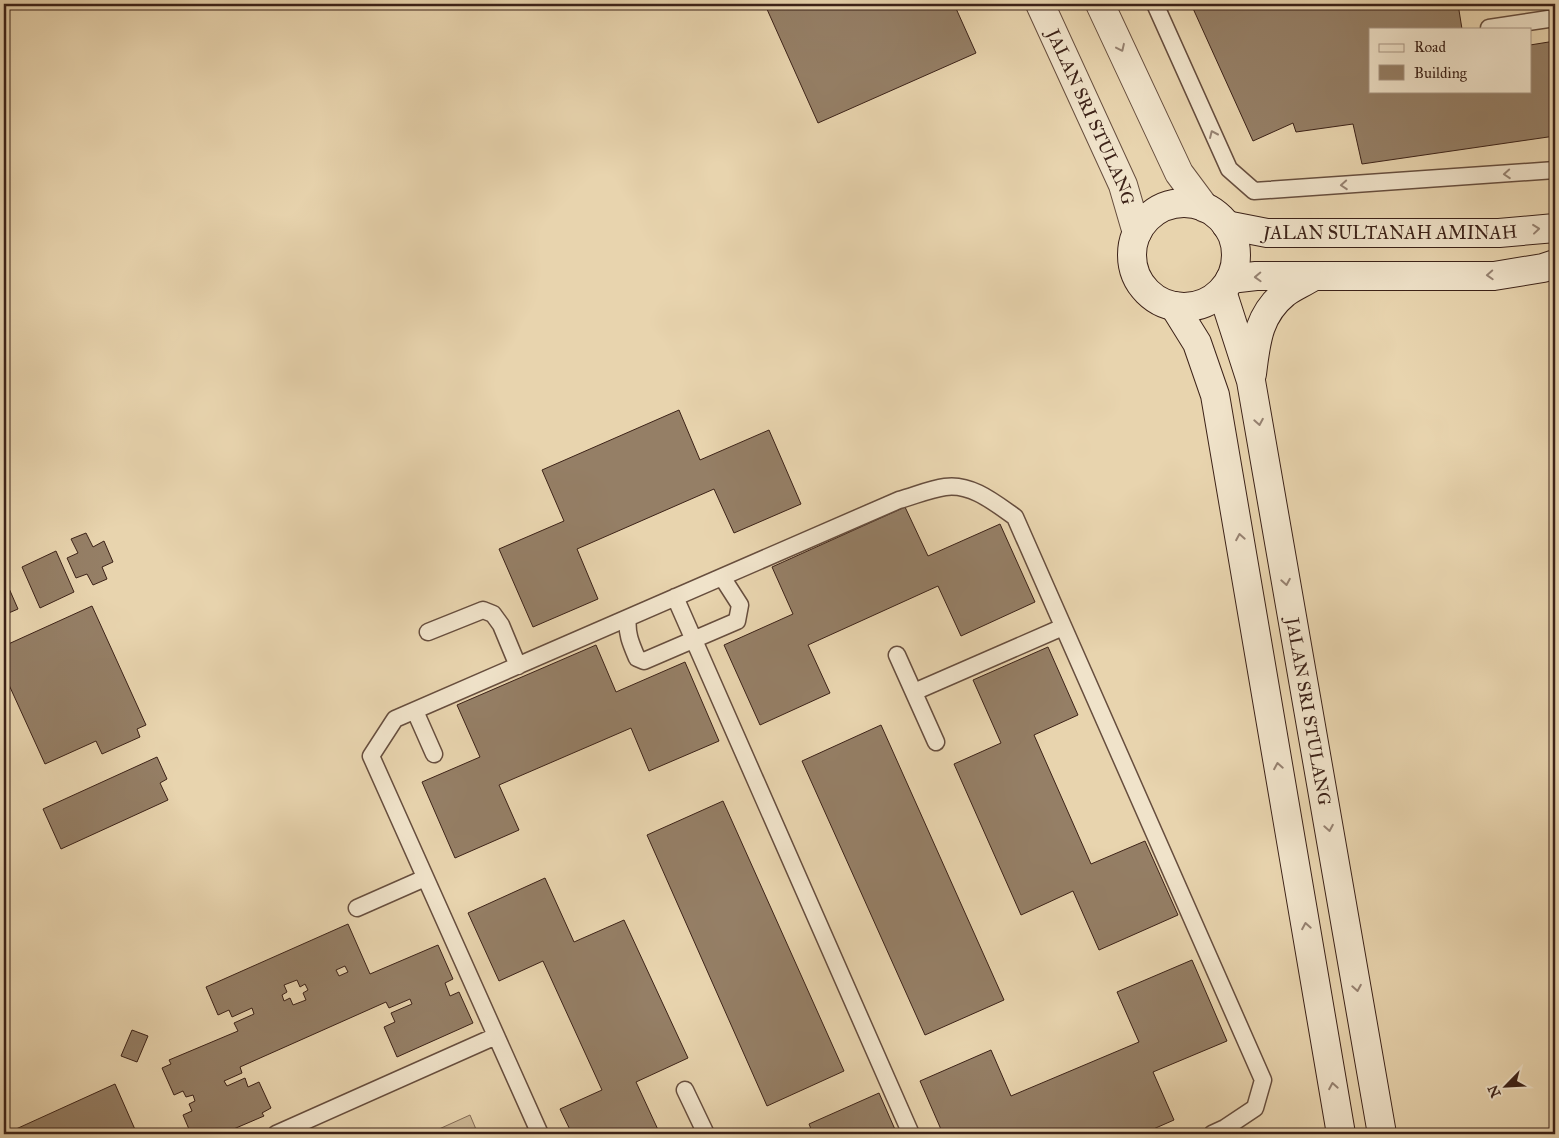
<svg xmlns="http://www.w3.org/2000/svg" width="1559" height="1138" font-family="'IM FELL Great Primer',serif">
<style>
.green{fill:#cbb694;stroke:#846c56}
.building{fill:#957f66;stroke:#3c2218;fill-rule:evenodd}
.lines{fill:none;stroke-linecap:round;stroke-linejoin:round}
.lane-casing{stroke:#674e3e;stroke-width:19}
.street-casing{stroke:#674e3e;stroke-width:30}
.secondary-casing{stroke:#3c2218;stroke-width:30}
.lane{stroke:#f0e3ca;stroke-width:16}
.street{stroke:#f0e3ca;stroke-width:28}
.secondary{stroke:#f0e3ca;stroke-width:28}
.oneway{stroke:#968271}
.labels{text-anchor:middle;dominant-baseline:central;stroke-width:5;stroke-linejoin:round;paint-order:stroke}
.street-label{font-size:18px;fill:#3c2218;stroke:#f0e3ca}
</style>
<rect width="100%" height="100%" fill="#e8d4ae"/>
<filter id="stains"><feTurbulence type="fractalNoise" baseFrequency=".004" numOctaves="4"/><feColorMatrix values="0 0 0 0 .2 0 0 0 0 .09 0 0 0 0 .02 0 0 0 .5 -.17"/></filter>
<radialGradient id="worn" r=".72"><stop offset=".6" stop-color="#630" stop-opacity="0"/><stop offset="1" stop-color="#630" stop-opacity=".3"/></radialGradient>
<path class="green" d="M470,1115L478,1134H428Z"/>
<path class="building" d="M773,4H954L976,53L818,123L766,7Z
M1191,4H1458L1462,29H1370V91H1530V45L1555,41V136L1362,164L1353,124L1296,132L1293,123L1253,141Z
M679,410L700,460L769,430L801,504L734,533L714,489L577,549L598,599L533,627L499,549L564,521L542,470Z
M905,507L928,556L1000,524L1035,602L961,636L938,586L808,645L830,693L760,725L724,645L793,614L772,567Z
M86,533L93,547L104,541L113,562L102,567L107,579L93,585L87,574L76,578L67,558L78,553L71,539Z
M56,551L74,592L40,608L22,567Z
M4,577L18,609L4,615Z
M92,606L146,725L137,729L140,737L102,754L96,741L45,764L4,674V646Z
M596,645L616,692L685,662L719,741L649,771L631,728L499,785L519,830L455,858L422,782L480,757L457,705Z
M1048,647L1078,715L1034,735L1091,864L1145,841L1178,915L1099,950L1073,891L1021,915L954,764L1001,743L973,680Z
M881,725L1004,1000L925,1035L802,761Z
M157,757L167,779L160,783L168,800L61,849L43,809Z
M723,801L844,1071L767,1106L647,835Z
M545,878L574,942L624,920L688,1058L636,1082L660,1134H572L560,1109L602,1090L543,961L499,981L468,913Z
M348,924L370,974L438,945L453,979L445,983L450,996L459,992L473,1023L397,1057L384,1027L395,1022L391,1013L412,1004L410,999L389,1008L386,1002L240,1067L242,1073L224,1081L227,1086L245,1078L248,1087L259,1082L271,1108L262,1113L264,1116L222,1134H191L183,1115L192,1111L189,1104L195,1101L193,1095L186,1097L183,1091L174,1095L162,1068L171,1064L169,1060L238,1031L234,1023L254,1014L252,1008L232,1017L229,1010L218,1015L206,987ZM345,966L348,972L339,976L336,970ZM297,980L300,987L305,984L308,990L303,993L306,1000L293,1005L290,998L284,1001L282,995L287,992L284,985Z
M1192,960L1227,1041L1153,1072L1174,1120L1142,1134H1027L1026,1131L1017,1134H943L920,1081L991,1050L1011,1096L1139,1042L1117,992Z
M132,1030L148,1036L137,1062L121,1056Z
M115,1084L137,1134H5Z
M879,1093L897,1134H813L809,1124Z"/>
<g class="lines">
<defs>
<path id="lane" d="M1155,4L1229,169L1254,191L1555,170
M1489,28L1555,18
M675,597L911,1134
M628,618C626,633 631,644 637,658L644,661L737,621L740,605L722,577
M428,632L483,610L493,614L501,625L518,666
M897,655L936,742
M914,692L1063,627
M415,711L434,754
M357,908L425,878
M685,1090L706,1134
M276,1134L496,1036
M540,1134L371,756L395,719L899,500C914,496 930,489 945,487C971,483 995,503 1015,517L1263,1080L1255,1108L1225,1128L1212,1134"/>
<g id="street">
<path id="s1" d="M1040,4L1123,185L1137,233"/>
<path d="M1100,4L1179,173L1205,208"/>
</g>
<g id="secondary">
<circle cx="1184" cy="255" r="52"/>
<path id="s2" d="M1226,225L1267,233H1499L1555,228"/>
<path d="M1230,279L1256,276H1494L1543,268L1555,264"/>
<path id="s3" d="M1222,291L1251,381L1382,1134"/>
<path d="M1174,306L1197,343L1215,395L1341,1134"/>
<path d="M1252,374C1256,342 1258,315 1285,293C1293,287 1303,283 1312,277"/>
</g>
</defs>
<use href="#lane" class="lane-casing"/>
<use href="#street" class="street-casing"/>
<use href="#secondary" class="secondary-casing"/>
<use href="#lane" class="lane"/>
<use href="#street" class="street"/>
<use href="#secondary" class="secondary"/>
</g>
<defs><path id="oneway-chevron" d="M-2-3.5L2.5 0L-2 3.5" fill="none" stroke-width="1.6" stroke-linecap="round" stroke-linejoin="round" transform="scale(1.25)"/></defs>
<g class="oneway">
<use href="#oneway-chevron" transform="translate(1121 48) rotate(65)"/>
<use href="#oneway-chevron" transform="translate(1213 134) rotate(-114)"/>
<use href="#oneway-chevron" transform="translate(1507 174) rotate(176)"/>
<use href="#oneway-chevron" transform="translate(1344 185) rotate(176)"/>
<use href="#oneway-chevron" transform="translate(1536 229) rotate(-6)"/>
<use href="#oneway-chevron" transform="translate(1490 275) rotate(177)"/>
<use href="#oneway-chevron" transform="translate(1258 277) rotate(178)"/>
<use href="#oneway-chevron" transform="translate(1259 422) rotate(80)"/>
<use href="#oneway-chevron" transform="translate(1240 537) rotate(-100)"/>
<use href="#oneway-chevron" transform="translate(1286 582) rotate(80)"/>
<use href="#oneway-chevron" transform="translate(1278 766) rotate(-100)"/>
<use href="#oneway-chevron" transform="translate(1329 828) rotate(80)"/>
<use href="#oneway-chevron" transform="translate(1306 926) rotate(-100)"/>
<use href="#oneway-chevron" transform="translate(1357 988) rotate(80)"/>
<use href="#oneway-chevron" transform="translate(1333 1086) rotate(-100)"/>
</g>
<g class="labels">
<g class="street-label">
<text stroke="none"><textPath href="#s1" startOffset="124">JALAN SRI STULANG</textPath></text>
<text stroke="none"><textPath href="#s2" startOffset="165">JALAN SULTANAH AMINAH</textPath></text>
<text stroke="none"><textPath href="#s3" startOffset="430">JALAN SRI STULANG</textPath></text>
</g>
</g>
<rect width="1559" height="1138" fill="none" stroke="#e8d4ae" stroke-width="20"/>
<rect x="5" y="5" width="1549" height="1128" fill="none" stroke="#3c2218" stroke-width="2.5"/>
<rect x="10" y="10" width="1539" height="1118" fill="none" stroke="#3c2218"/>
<rect x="1369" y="28" width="162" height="65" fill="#f0e3ca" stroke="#a89683"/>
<rect x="1379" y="44" width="25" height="8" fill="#f0e3ca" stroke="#a89683"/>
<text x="1414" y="52" font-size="15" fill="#3c2218">Road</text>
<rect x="1379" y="65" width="25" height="15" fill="#957f66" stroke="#a89683"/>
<text x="1414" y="78" font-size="15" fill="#3c2218">Building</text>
<g transform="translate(1506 1086) rotate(246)" stroke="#f0e3ca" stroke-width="4" paint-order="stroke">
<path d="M0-4L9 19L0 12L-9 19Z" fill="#3c2218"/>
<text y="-8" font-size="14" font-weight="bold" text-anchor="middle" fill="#3c2218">N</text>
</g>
<rect width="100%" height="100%" filter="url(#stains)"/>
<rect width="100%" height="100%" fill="url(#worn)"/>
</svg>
